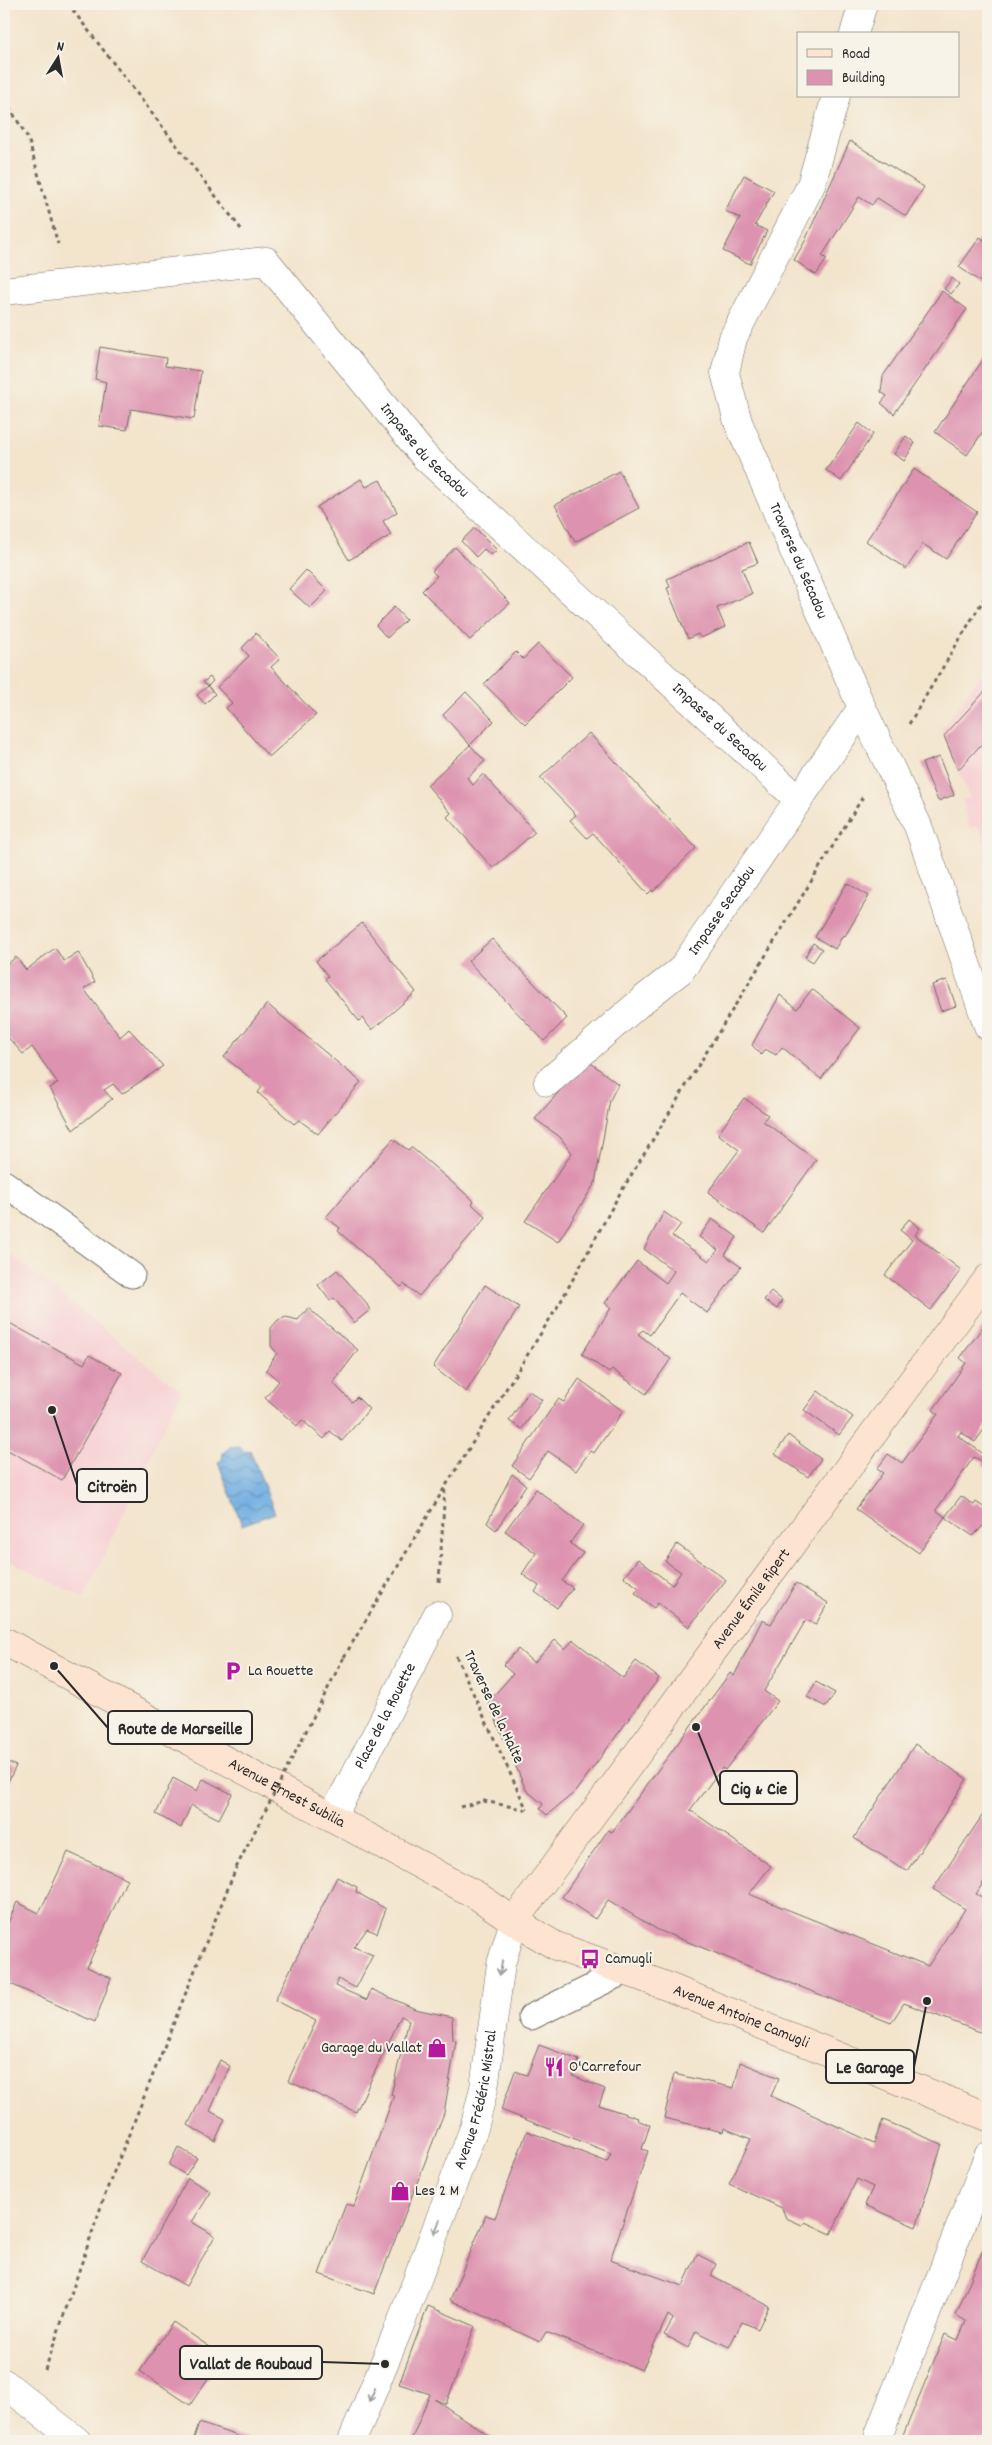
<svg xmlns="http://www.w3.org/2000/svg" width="992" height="2445" font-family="Dekko,sans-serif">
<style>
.built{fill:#f7cfd3}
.water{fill:url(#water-waves);stroke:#4d6c86}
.building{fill:#dd92af}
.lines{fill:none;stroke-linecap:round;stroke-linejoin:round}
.service-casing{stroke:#716c63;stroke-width:27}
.minor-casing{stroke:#716c63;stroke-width:29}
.tertiary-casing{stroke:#716c63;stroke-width:29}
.secondary-casing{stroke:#716c63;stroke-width:29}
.path{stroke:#716c63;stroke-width:3;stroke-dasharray:4 4;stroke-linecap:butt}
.service{stroke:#fff;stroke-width:25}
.minor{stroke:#fff;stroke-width:28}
.tertiary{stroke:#fff;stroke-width:28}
.secondary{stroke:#fde4d1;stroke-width:28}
.path-bridge{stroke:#716c63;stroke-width:3;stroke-dasharray:4 4;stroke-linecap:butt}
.oneway{stroke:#a0a0a0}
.labels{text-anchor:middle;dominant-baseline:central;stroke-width:4;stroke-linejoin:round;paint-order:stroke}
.street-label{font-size:16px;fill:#2b2b2b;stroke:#f7f3e8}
.poi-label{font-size:16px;fill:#2b2b2b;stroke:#f7f3e8;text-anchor:start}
.leader{fill:none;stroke:#2b2b2b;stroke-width:2}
.callout-dot{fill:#2b2b2b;stroke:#f7f3e8;stroke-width:2}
.callout{fill:#f7f3e8;stroke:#2b2b2b;stroke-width:2}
.callout-label{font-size:18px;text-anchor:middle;font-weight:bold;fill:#2b2b2b}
</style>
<defs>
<pattern id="water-waves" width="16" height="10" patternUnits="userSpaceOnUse" patternTransform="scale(1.25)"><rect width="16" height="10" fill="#6faee2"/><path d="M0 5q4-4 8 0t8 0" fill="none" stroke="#5b8eb7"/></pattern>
</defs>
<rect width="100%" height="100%" fill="#f7f3e8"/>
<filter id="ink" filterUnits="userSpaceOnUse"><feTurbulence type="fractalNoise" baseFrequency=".02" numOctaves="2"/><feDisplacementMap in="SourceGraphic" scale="10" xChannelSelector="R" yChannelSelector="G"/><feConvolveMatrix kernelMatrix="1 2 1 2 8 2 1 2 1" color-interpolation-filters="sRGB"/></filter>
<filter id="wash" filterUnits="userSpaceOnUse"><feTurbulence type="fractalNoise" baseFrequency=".0096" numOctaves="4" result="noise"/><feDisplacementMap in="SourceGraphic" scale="20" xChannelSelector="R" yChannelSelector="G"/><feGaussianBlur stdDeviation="1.12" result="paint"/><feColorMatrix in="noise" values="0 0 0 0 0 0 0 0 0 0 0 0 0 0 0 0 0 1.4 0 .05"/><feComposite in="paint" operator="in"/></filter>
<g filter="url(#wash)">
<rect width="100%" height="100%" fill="#f3e4cc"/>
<path class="built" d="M988,666V852L979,826L969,828L962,800L970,798L941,730Z
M4,1249L181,1391L84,1598L4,1558Z"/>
<path class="water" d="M239,1446L245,1452L250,1450L275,1513L242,1525L218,1462L222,1460L223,1453L230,1447Z"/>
<g id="blocks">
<path class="building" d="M850,141L924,187L906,216L877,198L872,205L859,197L822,256L827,259L816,275L794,260L804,243Z
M744,175L774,191L755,225L767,231L750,264L723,251L740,218L725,211Z
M980,237L988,243V287L959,267Z
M952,278L959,284L951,294L944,289Z
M942,291L967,309L894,414L881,403L887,396L881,392L883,376Z
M100,347L166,358L165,366L201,371L194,419L131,409L127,430L99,426L106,382L95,379Z
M988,352V424L967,455L935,432Z
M859,423L873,434L841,481L826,470Z
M906,436L915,443L904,461L894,454Z
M914,469L977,512L946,559L923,544L906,569L866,541Z
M619,471L639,508L575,542L555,505Z
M361,479L366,487L380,480L397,512L383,521L391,535L349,560L317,507Z
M475,528L497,550L491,555L484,549L476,557L461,541Z
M749,542L758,563L742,569L752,594L717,608L725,627L701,638L698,634L688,639L667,588L670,587L667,579Z
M455,547L510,603L470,640L422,591L437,576L432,571Z
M306,570L327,591L310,608L289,589Z
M394,607L406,620L387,638L376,625Z
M256,633L280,659L271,667L316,715L269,757L226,708L232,703L217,687L249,656L242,648Z
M538,644L572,677L525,724L484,684L516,652L523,659Z
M210,677L213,681L208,686L215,694L205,704L197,695L208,686L203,682Z
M988,688V737L958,770L944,736Z
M466,692L494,721L470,745L443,715Z
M589,733L696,848L653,892L652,890L648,894L593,833L587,838L570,820L576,815L540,778Z
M470,745L485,761L467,778L473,785L483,774L535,832L493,868L447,817L451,813L427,785Z
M939,757L954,795L938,801L922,763Z
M847,883L869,896L845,936L843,935L835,949L815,937Z
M362,923L416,992L372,1030L362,1018L359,1021L325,979L328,976L316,961Z
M492,939L567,1018L544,1041L468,961Z
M813,943L822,949L813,962L805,957Z
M55,948L64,961L78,952L95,982L84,989L120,1037L129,1029L163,1066L122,1094L113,1084L104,1090L112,1099L73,1130L50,1088L58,1083L32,1047L23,1054L4,1033V967L16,957L26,970Z
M947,980L956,1006L941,1011L932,985Z
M812,989L860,1028L821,1079L782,1047L776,1055L765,1049L761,1055L752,1045L780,995L797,1009Z
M267,1004L361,1082L318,1134L299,1120L294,1124L258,1093L262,1087L224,1057Z
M587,1060L618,1084L610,1100L595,1183L558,1242L525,1221L572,1153L560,1137L535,1119Z
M744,1098L768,1115L763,1121L816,1160L764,1233L708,1192L739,1150L718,1134Z
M393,1139L408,1150L411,1147L474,1201L472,1204L486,1217L419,1296L404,1284L401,1287L338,1231L340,1228L326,1217Z
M664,1212L681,1224L672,1236L709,1261L718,1250L699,1237L712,1219L737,1237L725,1255L741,1267L707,1313L680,1293L650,1335L643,1330L638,1334L671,1359L646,1394L612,1369L609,1373L582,1354L611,1308L605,1303L637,1261L666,1283L674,1271L644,1249Z
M909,1219L920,1228L915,1235L961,1270L931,1310L885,1275L912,1240L900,1230Z
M337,1270L365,1301L370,1310L354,1323L334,1298L330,1301L318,1285Z
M485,1285L519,1307L466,1392L433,1367Z
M771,1291L782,1300L777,1309L764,1300Z
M308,1308L358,1350L333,1383L352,1402L357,1397L369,1409L342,1441L330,1431L324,1439L302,1420L297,1426L265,1398L279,1381L266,1370L277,1353L271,1346V1328L278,1320L286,1317L298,1320Z
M4,1320L84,1364L89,1355L122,1373L62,1480L4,1448Z
M988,1320V1424L975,1442L961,1432L958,1436L988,1457V1469L983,1465L984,1462L974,1457L936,1510L945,1517L919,1553L856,1509L883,1473L877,1469L888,1454L902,1463L938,1414L933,1410L966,1363L960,1358Z
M579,1379L623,1411L594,1453L590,1451L576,1471L548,1451L529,1478L512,1466L558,1399L564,1402Z
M529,1391L542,1400L522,1429L509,1421Z
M818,1391L853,1417L839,1435L804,1410Z
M788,1435L821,1459L808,1477L775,1454Z
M512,1474L526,1485L496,1530L487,1523Z
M536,1489L583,1525L570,1543L583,1553L562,1581L573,1588L557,1608L535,1592L539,1586L522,1574L536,1553L505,1531Z
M961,1496L974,1505L976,1502L988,1510V1521L973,1536L945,1517Z
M677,1544L726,1580L689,1627L658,1603L654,1608L635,1593L639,1588L624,1577L638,1559L672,1585L681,1572L665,1561Z
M796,1583L828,1603L816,1624L806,1620L764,1691L778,1701L725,1770L722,1768L690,1810L771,1866L749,1894L928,1966L965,1909L933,1889L988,1807V1875L976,1894L988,1900V2035L904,2003L891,2023L658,1930L608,1900L595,1919L562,1897L608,1830L612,1832L730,1673L734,1676L762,1620L771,1624Z
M555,1640L565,1649L573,1640L623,1678L636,1661L659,1678L575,1792L547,1815L540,1809L543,1804L526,1790L488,1702L513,1674L503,1665L518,1649L534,1663Z
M816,1682L835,1693L826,1707L807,1697Z
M915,1744L967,1779L907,1871L854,1838Z
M4,1760L16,1766L4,1790Z
M173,1778L197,1791L203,1779L232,1794L219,1819L191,1805L181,1828L156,1814Z
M68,1852L127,1879L87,1967L111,1978L95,2022L4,1981V1932L17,1902L39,1913Z
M337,1877L357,1887L356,1892L386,1909L377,1933L367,1929L354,1947L373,1955L356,1988L338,1979L335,1986L367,2000L371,1989L415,2009L452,2017L453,2040L456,2041L444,2113L374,2294L319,2274L346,2204L354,2206L394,2095H391L409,2020L401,2016L356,2112L288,2081L316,2021L275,2000Z
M539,2045L579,2060L573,2076L605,2089L599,2105L638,2118L637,2120L650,2125L642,2149L648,2151L610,2260L683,2286L697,2254L716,2264L711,2276L769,2306L758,2329L742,2322L729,2347L696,2331L688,2348L664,2335L673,2319L668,2315L642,2370L546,2332L540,2342L450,2300L486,2215L495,2218L527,2131L607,2162L611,2153L501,2110L515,2071L527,2075Z
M220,2060L230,2066L210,2111L225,2119L215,2141L188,2125Z
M740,2062L779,2078L771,2096L874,2143L883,2120L942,2144L916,2227L865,2205L873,2187L857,2179L831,2234L805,2222L802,2225L786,2218L782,2208L729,2184L751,2139L724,2128L723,2132L664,2118L674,2074L734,2088Z
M178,2147L197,2158L186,2175L169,2165Z
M188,2178L211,2192L192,2222L215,2236L186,2286L142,2261Z
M988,2237V2441H910L902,2438L945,2334L958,2340L966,2321L956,2315Z
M428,2306L475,2326L446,2404L434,2399L497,2441H411L430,2394L399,2384Z
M173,2322L223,2356L190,2405L140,2371Z
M199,2423L252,2441H193Z"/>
</g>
</g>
<g filter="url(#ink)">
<use href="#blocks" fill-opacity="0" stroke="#716c63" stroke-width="1"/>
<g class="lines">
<defs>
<path id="service" d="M4,1183L132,1275
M531,2017L625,1971"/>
<g id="minor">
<path d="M854,34L863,4"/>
<path id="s1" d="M836,96L811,185L733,338L725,373L738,422L862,708L918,826L988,1026"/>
<path id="s2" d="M4,291L266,261L425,457L799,800"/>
<path id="s3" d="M548,1082L644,999L681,970L862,708"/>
<path id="s4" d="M332,1817L365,1756L437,1615"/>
<path d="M4,2383L77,2441"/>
<path d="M879,2441V2434L988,2156"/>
</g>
<g id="tertiary">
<path id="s5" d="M352,2441L402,2320L474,2128L484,2088L501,1964L514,1921"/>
</g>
<g id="secondary">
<path id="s6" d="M4,1641L476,1895L514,1921L556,1946L661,1984L988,2117"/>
<path id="s7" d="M514,1921L988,1278"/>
</g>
</defs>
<use href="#service" class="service-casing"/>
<use href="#minor" class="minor-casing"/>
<use href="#tertiary" class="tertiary-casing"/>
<use href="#secondary" class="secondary-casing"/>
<path class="path" d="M68,4L241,229
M4,92L6,102L28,138L58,244
M909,724L988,592
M439,1582L445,1488
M456,1656L527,1810
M344,1657L445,1487L561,1301L619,1195L864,795
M460,1807L484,1801L527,1810
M45,2370L107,2189L236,1868"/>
<use href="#service" class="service"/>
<use href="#minor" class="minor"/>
<use href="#tertiary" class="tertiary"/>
<use href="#secondary" class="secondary"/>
<path class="path-bridge" d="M236,1868L344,1657"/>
</g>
<defs><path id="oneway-shaft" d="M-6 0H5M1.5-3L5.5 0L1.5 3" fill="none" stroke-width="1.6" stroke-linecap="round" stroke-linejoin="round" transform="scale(1.25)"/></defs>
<g class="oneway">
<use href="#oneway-shaft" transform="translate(501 1968) rotate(100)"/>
<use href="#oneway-shaft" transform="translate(437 2227) rotate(111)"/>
<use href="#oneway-shaft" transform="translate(372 2395) rotate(113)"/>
</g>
</g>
<defs>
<symbol id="parking-bare" viewBox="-9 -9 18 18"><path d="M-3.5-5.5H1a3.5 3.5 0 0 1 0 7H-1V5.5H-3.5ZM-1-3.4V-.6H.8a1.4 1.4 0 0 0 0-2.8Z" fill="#b5179e" stroke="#f7f3e8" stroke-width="2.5" paint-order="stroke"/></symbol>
<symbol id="bus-bare" viewBox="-9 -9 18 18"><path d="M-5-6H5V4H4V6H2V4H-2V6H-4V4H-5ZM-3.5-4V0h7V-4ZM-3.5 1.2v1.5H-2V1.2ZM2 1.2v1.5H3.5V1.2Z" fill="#b5179e" stroke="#f7f3e8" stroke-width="2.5" paint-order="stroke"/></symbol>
<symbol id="shop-bare" viewBox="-9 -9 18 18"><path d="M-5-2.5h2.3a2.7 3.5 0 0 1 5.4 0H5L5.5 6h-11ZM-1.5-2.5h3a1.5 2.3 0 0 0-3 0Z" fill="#b5179e" stroke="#f7f3e8" stroke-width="2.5" paint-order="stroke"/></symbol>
<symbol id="restaurant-bare" viewBox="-9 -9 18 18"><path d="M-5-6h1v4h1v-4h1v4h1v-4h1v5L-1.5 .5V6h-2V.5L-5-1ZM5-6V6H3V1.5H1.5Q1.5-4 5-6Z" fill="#b5179e" stroke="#f7f3e8" stroke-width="2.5" paint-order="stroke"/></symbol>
</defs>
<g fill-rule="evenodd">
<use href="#parking-bare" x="219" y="1657" width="28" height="28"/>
<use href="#bus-bare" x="576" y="1945" width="28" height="28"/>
<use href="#shop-bare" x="423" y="2034" width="28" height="28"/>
<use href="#restaurant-bare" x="540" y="2053" width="28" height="28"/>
<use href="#shop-bare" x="386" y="2177" width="28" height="28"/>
</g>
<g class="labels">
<g class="street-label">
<text stroke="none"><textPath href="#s2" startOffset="511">Impasse du Secadou</textPath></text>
<text stroke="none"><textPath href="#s1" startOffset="502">Traverse du Sécadou</textPath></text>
<text stroke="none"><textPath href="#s2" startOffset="916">Impasse du Secadou</textPath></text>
<text stroke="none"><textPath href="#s3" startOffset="246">Impasse Secadou</textPath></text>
<text stroke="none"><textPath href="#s7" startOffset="400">Avenue Émile Ripert</textPath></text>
<text transform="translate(493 1707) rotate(65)">Traverse de la Halte</text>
<text stroke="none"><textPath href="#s4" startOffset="114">Place de la Rouette</textPath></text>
<text stroke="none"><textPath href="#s6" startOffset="321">Avenue Ernest Subilia</textPath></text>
<text stroke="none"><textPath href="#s6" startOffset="829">Avenue Antoine Camugli</textPath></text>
<text stroke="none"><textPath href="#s5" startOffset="364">Avenue Frédéric Mistral</textPath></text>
</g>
<g class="poi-label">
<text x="248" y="1671">La Rouette</text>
<text x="605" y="1959">Camugli</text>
<text x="422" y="2048" text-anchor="end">Garage du Vallat</text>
<text x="569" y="2067">O'Carrefour</text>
<text x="415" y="2191">Les 2 M</text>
</g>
</g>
<path class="leader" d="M52 1410L77 1485M54 1666L108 1728M696 1727L720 1787M927 2001L914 2067M385 2364L322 2362"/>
<g class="callout-dot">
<circle cx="52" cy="1410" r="5"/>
<circle cx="54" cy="1666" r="5"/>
<circle cx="696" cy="1727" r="5"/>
<circle cx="927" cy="2001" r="5"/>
<circle cx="385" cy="2364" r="5"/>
</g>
<g class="callout">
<rect x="77" y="1469" width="70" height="33" rx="5"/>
<rect x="108" y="1711" width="144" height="33" rx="5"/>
<rect x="720" y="1771" width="77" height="33" rx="5"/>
<rect x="826" y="2050" width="88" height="33" rx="5"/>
<rect x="180" y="2346" width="142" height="33" rx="5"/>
</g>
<g class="callout-label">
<text x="112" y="1492">Citroën</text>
<text x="180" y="1734">Route de Marseille</text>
<text x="759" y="1794">Cig &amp; Cie</text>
<text x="870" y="2073">Le Garage</text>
<text x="251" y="2369">Vallat de Roubaud</text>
</g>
<rect width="992" height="2445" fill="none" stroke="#f7f3e8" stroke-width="20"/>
<rect x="797" y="32" width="162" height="65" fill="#f7f3e8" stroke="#a5a39c"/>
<rect x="807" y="49" width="25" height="8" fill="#fde4d1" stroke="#a5a39c"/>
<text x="842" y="58" font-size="15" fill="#2b2b2b">Road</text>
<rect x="807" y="70" width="25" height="15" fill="#dd92af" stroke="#a5a39c"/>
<text x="842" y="82" font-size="15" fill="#2b2b2b">Building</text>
<g transform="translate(58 58) rotate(11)" stroke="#f7f3e8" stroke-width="4" paint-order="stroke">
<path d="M0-4L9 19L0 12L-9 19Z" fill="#2b2b2b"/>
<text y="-8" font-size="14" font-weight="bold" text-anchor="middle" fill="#2b2b2b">N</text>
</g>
</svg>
